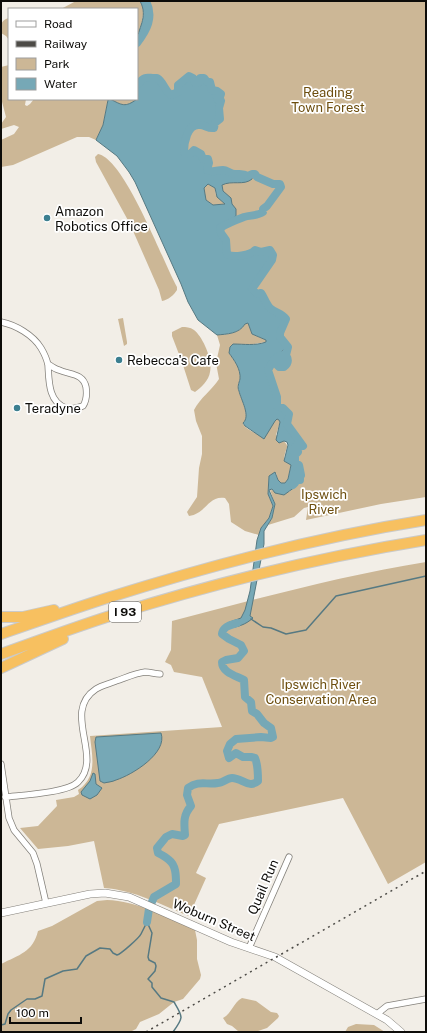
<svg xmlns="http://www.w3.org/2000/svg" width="427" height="1033" font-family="'Public Sans',sans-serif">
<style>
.green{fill:#ccb796}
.water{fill:#76a8b6;stroke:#567982;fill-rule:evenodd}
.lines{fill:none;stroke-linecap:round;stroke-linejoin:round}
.stream{stroke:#567982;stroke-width:1.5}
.river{stroke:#76a8b6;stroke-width:8}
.minor-casing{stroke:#84817b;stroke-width:7}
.tertiary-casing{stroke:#84817b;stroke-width:8}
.motorway-casing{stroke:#cacac9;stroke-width:12}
.minor{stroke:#fff;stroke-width:5.5}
.tertiary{stroke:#fff;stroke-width:7}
.motorway{stroke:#f7c060;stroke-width:10}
.rail{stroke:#4d4b47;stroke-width:1.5;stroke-dasharray:2 4;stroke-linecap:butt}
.poi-dot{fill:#3c7f90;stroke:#fff;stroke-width:1.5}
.labels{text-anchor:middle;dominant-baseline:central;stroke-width:3.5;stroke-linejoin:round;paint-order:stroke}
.shield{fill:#fff;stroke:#565553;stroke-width:1}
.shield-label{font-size:12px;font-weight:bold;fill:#0d0c09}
.park-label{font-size:13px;fill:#6d4e0e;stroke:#fff}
.poi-label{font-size:13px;fill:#0d0c09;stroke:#fff;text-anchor:start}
.street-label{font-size:13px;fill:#0d0c09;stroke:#fff}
</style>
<rect width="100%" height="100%" fill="#f2eee7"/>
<path class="green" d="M76,1H140C147,14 140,24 139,37L137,38V9H61Z
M146,1H426V497L381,504L306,520L308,507L304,508L294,517L268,525L272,518L275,504L270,490L289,492L295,487L296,480H299L296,478L300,468L298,464L295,463V455L297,451L295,452L292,450L300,443L297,440V437L287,424L283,408L277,406V397L268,370L274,360L285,350V342L280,337V333L285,324L279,313C267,308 263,298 252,291V287L256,283L273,255L269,250L231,257L227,254L226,240L221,233L220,228L236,216L232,204L223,191L222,185L226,183L251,180L252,176L244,174H236L223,170L214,172L207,170L209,163L203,159L201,154H188L184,152C185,138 189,118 207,128L220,119L219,108L221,101L218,100L217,98L218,93L217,91L212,90L211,89L198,83L185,79L178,85V92L171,95L166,91L160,79H142L138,84L137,83V43L147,28L150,8Z
M9,18V40L6,36L1,33C1,26 0,20 9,18Z
M9,65V99H26L25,105L27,106L30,104L34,99H136C132,105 125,106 118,104C116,104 112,101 110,99L108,100L103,125L96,140L89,137H77L13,165L1,167V140L14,134L19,127L14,125L1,129V124L6,117L1,98V67Z
M98,154C125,159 163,262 177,287V290C174,295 168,300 162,301L159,290L130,224L96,162L95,157Z
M208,184L215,188L216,195L225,204L213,205L206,200L203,188Z
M123,318L127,342V344L124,346L118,319Z
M248,323L252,334L266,340V342L248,345L240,344L229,353C234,360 241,369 240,379C239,383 237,387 239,391C241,400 251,416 243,424C246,429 253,432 259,435L275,421L277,419L279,420L280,422L276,435C294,449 285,443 284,461L291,464L288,479L285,483H281L278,480L276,473L269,476L268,491L269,497L273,506L269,518L261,528L259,535L245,531L231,522L229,504L225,498C208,495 206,514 189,516L187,512L197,497L199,468L202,454V436L196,421L194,410C200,398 212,390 219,379L216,363L220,345L217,335C226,335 240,333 245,324Z
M182,327C186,327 190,327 194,330C203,337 213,360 210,372C209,380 201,388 195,392L191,390L182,362L172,336V332Z
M426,562V862L388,884L343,798L219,824L196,873L206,878L189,916C161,905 135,890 104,888L94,841L68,846L38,849L20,828L38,826L57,806L56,800L74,797L79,794L78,790C98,777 92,756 90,736L222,727L202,677L174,672L171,665L165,662L171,650L172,621C256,599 340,576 426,562Z
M107,900C136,901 169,917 195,930L197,940V959L201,975L200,979L183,999L174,1002L159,1014L140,1022L136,1029L132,1031L1,1032V964C19,955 33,952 38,931L52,926L97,901Z
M242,998L256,1001L271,1012L277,1013L279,1016L278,1018L267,1028L255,1032L238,1031L232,1026L227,1024L223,1018C232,1013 233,1003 242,998Z
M356,1024L374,1025L385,1032H345L348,1027Z"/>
<path class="water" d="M140,1H146C154,17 147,30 137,43C137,28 149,18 140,1Z
M189,76L193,78L195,83H198L200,78H204L207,82H210L212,90L217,91L221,94L220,97L217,98L218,100L221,101L219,108L220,119L215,123L214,128C208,129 205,125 200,125C187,123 184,144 184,152L188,154L191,153L194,150L201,154L203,159H208L209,163L207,170L214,172L223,170L236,174L240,173L252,176V179C244,186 232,180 222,185L223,191L231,198L232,204L236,209V216L221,228V233L226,240L227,254C233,258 251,255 256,250L261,252L270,250L273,255L272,260L256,283L252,287V291L257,294L261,293C264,297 266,304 270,308C275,313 282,313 286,319L280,334V337L286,344V348C278,354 274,361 268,370L277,397V406L283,408L289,414L287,424L303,446L295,447L292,450L298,452L295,455V463L299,465L301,475H296V478H300V480H296L295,487L284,495L275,493L272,489L269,490L275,504L272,518L264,531V544L250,616L253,618C245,625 238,627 228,628L227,623L241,618L245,610L250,591L257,540L261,528L269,518L273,506L268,494L269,476L275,472L278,480L281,483H285L288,479L291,465L284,461L288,445L287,442L284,441L279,443L276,440L280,422L279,420L277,419L275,421L264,439L245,426L243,423C251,416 241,400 239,391C237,387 239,383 240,379C241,369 234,360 229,353L230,347L233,344C244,344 255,346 266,342V340L252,334L248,323L245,324C239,334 227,334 217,335L198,320L188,302L181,284L135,182L129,172L117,156L96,140L103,125L108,100L110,99C122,105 125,108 137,99V83L138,84C145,74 148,79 157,78C164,83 164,89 171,95L178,92V85ZM208,184L215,188L217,197L225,204L213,205L206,200L204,188Z
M161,733C168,753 132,775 116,780C112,782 108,782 104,783L100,781L95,742L96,737Z
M93,773L95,774L96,784L102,788L97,795L90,799L82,795L81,792L90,781Z"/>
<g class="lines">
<path class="stream" d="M251,619L263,627L271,628L286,634L306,630L336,596L426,576
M147,922L152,933L148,957L149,960L155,963L156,966L155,971L148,979L152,983V987L161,998L174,1002C183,1017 184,1017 173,1032
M1,1025L5,1024L8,1014L11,1010L27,999H35L42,996L45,979L63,971L77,969L86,956L100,948L110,949L113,953L117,955C121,954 139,938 141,934C143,930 145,926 147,922"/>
<path class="river" d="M137,43C147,30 154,17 146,1
M137,83L138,84C146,74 148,79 157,78C164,82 164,90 171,95L178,92V85L189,76L193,78L195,83H198L200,78H204L207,82H210L212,90L217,91L221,94L220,97L217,98L218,100L221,101L219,108L220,119L215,123L214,128C208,129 205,125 200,125C187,123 184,144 184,152L188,154L191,153L194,150L201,154L203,159H208L209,163L207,170C213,173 216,170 223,170C227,170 231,174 235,174C241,174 243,173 248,176L252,174H255L257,177L273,184H280L281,187L267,206L263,209V212C257,216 251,215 244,217C236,220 228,223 220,228L221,233L226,240L227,254C233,258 251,255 255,250L261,252L270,250L273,255L272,260L252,289L257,294L261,293C264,297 266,304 270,308C275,313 282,313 286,319L280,333V337L288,347L286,355C289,360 289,363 284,367H279L277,365L284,360L285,357L283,355C275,356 272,363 268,370L277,397V406L283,408L289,414L287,424L303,446L295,447L292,450L298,452L295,455V463L299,465L301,475L296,474V478H300V480H296L295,483L293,485
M147,922L149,909L154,897L176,884C176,876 176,865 169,860C166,857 162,855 158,853L157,848L166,837L172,834L183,836L185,835C184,823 183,815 191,806L187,795L188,788C199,780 206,785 218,783C223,783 227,778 232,778C242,778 249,789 258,781C258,774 258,765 255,758L251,757H243L236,753L229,758L227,751L230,744L236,739L261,737L271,738L273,737L271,728L264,723L257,714L252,711L251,702L245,697L244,680C237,676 222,673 222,662L226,660L238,658L244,651L241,645L229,639L222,634C223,626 231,625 237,623"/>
<defs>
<path id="minor" d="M1,322C16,325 33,335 41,348C44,353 47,360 48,365C49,380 48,402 66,408C72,410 77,408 83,406C87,400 87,394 86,387C83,373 70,375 59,370C55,369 51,366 48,364
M1,764L9,818L14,830L33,853L37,864L46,903
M5,797C22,795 67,793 78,782C104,757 61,712 96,689C102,685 109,684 116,681C125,678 136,673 145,672C150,672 155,674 160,674
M249,948L289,857
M377,1014L387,1006L426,999"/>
<path id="tertiary" d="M1,913L90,894L105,893L129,897L231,942L275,957L387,1020L401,1032"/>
<path id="motorway" d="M1,617H23L54,610
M1,634C36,622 72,609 107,598C211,565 318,537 426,520
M1,654C38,641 75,627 113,615C215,583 320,557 426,540
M1,668L63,639"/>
</defs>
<use href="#minor" class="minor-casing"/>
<use href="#tertiary" class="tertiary-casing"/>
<use href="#motorway" class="motorway-casing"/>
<use href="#minor" class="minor"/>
<use href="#tertiary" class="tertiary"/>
<use href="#motorway" class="motorway"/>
<path class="rail" d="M146,1032L426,871"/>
</g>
<g class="poi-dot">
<circle cx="47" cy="218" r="4"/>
<circle cx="119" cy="360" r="4"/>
<circle cx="17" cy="408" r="4"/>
</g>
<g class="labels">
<rect class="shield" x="109" y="602" width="32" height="20" rx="3"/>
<g class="shield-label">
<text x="125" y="612">I 93</text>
</g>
<g class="park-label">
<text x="328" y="92">Reading<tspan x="328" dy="15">Town Forest</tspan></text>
<text x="324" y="494">Ipswich<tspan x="324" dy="15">River</tspan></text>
<text x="321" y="684">Ipswich River<tspan x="321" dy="15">Conservation Area</tspan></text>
</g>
<g class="poi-label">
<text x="55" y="211">Amazon<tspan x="55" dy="15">Robotics Office</tspan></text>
<text x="127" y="360">Rebecca's Cafe</text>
<text x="25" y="408">Teradyne</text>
</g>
<g class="street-label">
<text transform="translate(263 887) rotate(-67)">Quail Run</text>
<text transform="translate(214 920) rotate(23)">Woburn Street</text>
</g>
</g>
<rect width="427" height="1033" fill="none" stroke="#0d0c09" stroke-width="4"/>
<rect x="8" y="8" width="130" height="92" fill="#ffffff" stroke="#9e9e9d"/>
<rect x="16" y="21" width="20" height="6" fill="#ffffff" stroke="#9e9e9d"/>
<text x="44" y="28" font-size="12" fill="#0d0c09">Road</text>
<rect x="16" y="41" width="20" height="6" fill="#4d4b47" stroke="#9e9e9d"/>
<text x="44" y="48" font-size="12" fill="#0d0c09">Railway</text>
<rect x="16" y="58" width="20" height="12" fill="#ccb796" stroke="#9e9e9d"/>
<text x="44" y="68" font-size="12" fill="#0d0c09">Park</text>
<rect x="16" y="78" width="20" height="12" fill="#76a8b6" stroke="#9e9e9d"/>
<text x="44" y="88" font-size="12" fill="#0d0c09">Water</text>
<path d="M10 1017v6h71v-6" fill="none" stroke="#0d0c09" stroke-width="2"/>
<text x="16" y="1017" font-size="12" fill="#0d0c09" stroke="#ffffff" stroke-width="3" paint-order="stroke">100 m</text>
</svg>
